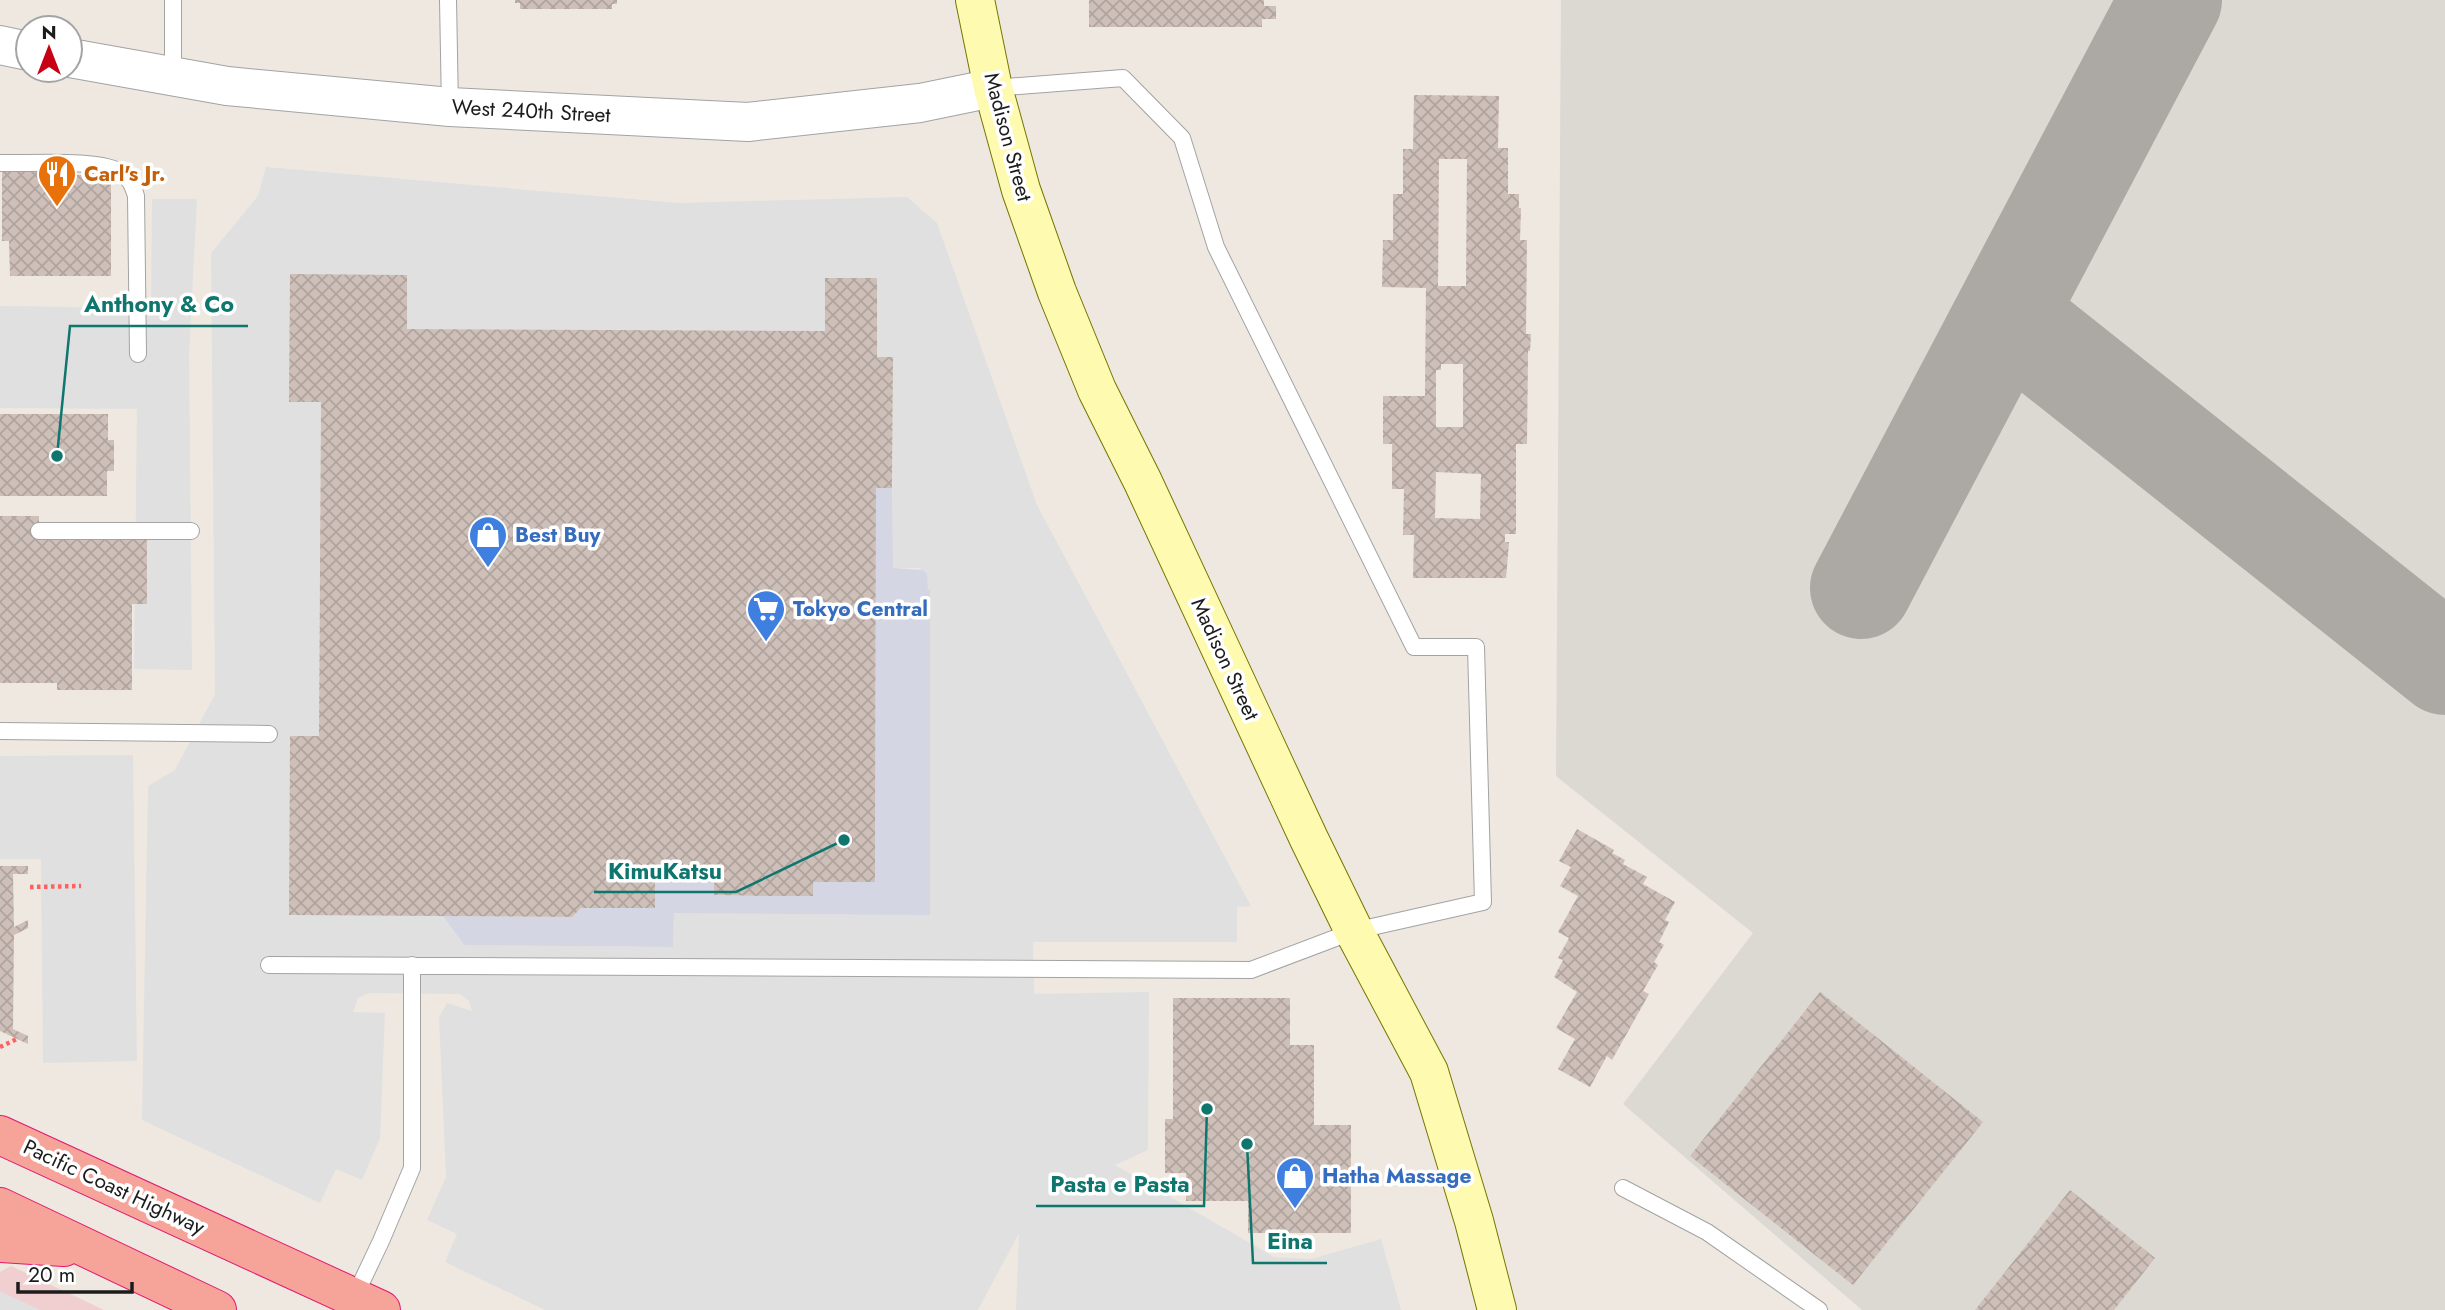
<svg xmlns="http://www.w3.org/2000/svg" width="2445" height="1310" font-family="Jost,sans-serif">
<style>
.commercial{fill:#f1ced0}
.airport{fill:#dcd8d2}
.parking{fill:#e0e0e0;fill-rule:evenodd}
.plaza{fill:#d5d6e4}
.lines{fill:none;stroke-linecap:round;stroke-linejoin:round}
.taxiway{stroke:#aca9a5;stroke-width:102}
.building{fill:url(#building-cross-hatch);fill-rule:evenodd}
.service-casing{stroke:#a3a3a3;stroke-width:18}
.tertiary-casing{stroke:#a3a3a3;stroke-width:40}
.secondary-casing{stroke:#757600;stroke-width:40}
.trunk-casing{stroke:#e31771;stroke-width:40}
.path{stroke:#ff6161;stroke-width:4.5;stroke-dasharray:3.5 3.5;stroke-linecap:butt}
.service{stroke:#fff;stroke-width:16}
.tertiary{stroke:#fff;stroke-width:38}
.secondary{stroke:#fefaaf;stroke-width:38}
.trunk{stroke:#f6a49a;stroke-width:38}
.labels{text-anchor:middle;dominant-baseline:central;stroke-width:7;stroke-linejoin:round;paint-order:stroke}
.street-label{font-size:21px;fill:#1c1c1c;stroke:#fff}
.food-label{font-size:21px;font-weight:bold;fill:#c56008;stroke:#fff;text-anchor:start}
.shop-label{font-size:21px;font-weight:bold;fill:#366cbe;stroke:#fff;text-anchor:start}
.leader{fill:none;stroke:#0f766e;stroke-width:2.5}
.callout-dot{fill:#0f766e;stroke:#fff;stroke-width:2.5}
.callout-label{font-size:23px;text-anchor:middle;font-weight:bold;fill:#0f766e;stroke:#fff;stroke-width:7;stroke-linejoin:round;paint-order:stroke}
</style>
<defs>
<pattern id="building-cross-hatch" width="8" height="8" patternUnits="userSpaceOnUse" patternTransform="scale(1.75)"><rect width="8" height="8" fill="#cec0b9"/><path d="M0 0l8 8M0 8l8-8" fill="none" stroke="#b0a49e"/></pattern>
</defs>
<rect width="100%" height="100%" fill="#eee8e0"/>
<path class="commercial" d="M11,1266L104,1310H0V1272Z"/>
<path class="airport" d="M1561,0H2445V1310H1862L1623,1104L1753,933L1556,776Z"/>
<path class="parking" d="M266,167L678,203L907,197L937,223L1037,505L1251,906L1237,907V942H1033L1034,994L1149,992L1148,1150L1115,1165L1274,1257L1311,1259L1381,1239L1401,1310H1016L1019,1233L978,1310H545L445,1262L457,1234L427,1220L446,1177L439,1017L447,1003L472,1011L469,1001L460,994L369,993L358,998L353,1012L385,1013L380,1138L362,1180L336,1169L320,1203L142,1120L148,786L175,770L215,694L211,253L258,196ZM825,279H877V357H893L892,568H919L927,574L930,914L674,913L673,947L464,945L443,916L289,915L290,737L319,736L321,402H289L407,329L825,331Z
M152,199H197L189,354L192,670L134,669L137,409L0,408V306L151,308Z
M133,755L137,1061L43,1063L41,859H0V756Z
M0,1291L40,1310H0Z"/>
<path class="plaza" d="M876,488H892L893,568L923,570L927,574L928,590L930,589V915L674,913L673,947L464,945L443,916L572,917L581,908H655V881L714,882V895L761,896L813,882H875Z"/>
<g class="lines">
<path class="taxiway" d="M2006,315L2445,664
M1861,588L2171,0"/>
</g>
<path class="building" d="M515,0H617V4H612V9H520V3H515Z
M1089,0H1264V6H1276V19H1262V27H1089Z
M1414,95L1499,96L1498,148H1508V194H1519V208H1521L1520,240H1527L1526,334H1531L1530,351H1528L1527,444H1516V534H1505V542H1509L1506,578H1413L1414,535H1403L1404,489H1392V444H1383V396H1425L1426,288L1382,287L1383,240H1393V194H1403V149H1413ZM1439,159H1467L1466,286H1438ZM1441,364H1463V427H1436V370H1441ZM1436,472L1481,474L1480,519L1435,518Z
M2,170H71V175H111V276H10L9,241H2Z
M290,274L407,275V329L825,331V278H877V357H893L892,488H876L875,882H813V896H761L714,895V882L655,881V908H581L572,917L289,915L290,736H319L321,402H289Z
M0,414H108V440H114V471H107V496H0Z
M0,516H39V540H147V604H132V690H57V683H0Z
M1577,829L1614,850L1612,853L1625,860L1623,864L1647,877L1643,884L1675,902L1665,920L1669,922L1659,942L1664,945L1654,962L1658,965L1643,991L1649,994L1612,1060L1607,1056L1590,1087L1558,1069L1575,1039L1556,1028L1577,992L1554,977L1563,960L1558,958L1569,938L1558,932L1578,896L1560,886L1571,867L1559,861Z
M0,866H28V874H13L14,927L28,920V928L14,935L13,1029L28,1036V1044L0,1031Z
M1820,992L1983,1122L1853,1285L1690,1156Z
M1173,998H1290V1045H1314V1125H1351V1233H1248V1201H1186V1173H1165V1119H1173Z
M2070,1190L2155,1258L2114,1310H1975Z"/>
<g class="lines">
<defs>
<path id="service" d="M448,0L450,107
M173,76V0
M0,163C28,164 101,158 122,173C130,179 133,186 136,196L138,354
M39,531H191
M0,731L269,734
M269,965L1251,970L1354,931L1483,902L1476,647H1414L1216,247L1182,138L1123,78L993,88
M1623,1188L1707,1232L1819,1310
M354,1298L381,1241L412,1168V965"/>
<path id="tertiary" d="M0,45L28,51
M70,58L227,86L450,107L748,122L920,103L993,88"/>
<path id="secondary" d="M975,0L993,88L1021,190L1057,292L1097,390L1143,482L1309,839L1354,931L1429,1072L1474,1221L1497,1310"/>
<path id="trunk" d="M0,1135L381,1310
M0,1207L217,1310
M0,1243L64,1247"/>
</defs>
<use href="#service" class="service-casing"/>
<use href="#tertiary" class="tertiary-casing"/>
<use href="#secondary" class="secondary-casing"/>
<use href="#trunk" class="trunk-casing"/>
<path class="path" d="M30,887L81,886
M0,1047L17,1039"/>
<use href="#service" class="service"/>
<use href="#tertiary" class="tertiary"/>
<use href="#secondary" class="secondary"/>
<use href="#trunk" class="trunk"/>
</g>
<defs>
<symbol id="restaurant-pin" viewBox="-11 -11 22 30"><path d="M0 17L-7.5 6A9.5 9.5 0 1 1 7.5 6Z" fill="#e8710a" stroke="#fff"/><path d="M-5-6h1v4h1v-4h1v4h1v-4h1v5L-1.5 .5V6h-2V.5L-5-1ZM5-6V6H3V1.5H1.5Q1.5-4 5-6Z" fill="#fff"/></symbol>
<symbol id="shop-pin" viewBox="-11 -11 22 30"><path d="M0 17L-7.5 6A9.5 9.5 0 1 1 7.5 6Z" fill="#3f7fe0" stroke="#fff"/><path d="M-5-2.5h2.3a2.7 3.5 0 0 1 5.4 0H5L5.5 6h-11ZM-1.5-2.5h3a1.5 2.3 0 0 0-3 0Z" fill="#fff"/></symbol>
<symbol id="supermarket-pin" viewBox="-11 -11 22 30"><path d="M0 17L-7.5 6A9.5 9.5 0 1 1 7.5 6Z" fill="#3f7fe0" stroke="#fff"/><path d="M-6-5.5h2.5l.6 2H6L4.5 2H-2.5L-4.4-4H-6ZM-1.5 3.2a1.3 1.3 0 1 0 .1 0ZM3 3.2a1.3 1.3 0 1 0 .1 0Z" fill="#fff"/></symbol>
</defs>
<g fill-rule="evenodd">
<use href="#restaurant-pin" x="35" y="152" width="44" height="60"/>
<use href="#shop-pin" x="466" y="513" width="44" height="60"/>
<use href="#supermarket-pin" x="744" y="587" width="44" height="60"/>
<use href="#shop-pin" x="1273" y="1154" width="44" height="60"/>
</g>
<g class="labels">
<g class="street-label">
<text transform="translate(531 111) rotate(3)">West 240th Street</text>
<text transform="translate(1008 137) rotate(75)">Madison Street</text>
<text transform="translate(1225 659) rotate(65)">Madison Street</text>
<text transform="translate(114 1187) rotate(25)">Pacific Coast Highway</text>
</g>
<g class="food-label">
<text x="84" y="174">Carl's Jr.</text>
</g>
<g class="shop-label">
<text x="515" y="535">Best Buy</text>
<text x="793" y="609">Tokyo Central</text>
<text x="1322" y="1176">Hatha Massage</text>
</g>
</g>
<path class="leader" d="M57 456L70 326H248M844 840L736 892H594M1207 1109L1204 1206H1036M1247 1144L1253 1263H1327"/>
<g class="callout-dot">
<circle cx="57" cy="456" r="7"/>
<circle cx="844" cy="840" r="7"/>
<circle cx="1207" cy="1109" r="7"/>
<circle cx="1247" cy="1144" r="7"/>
</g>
<g class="callout-label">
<text x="159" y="312">Anthony &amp; Co</text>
<text x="665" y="879">KimuKatsu</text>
<text x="1120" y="1192">Pasta e Pasta</text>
<text x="1290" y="1249">Eina</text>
</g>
<g transform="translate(49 49)"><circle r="33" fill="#ffffff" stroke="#a4a4a4" stroke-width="2"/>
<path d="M0-5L12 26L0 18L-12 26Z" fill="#c80014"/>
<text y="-10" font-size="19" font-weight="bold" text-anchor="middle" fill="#1c1c1c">N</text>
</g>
<path d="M18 1282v10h114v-10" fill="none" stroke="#1c1c1c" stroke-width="3.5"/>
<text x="28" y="1282" font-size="21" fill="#1c1c1c" stroke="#ffffff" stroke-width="5" paint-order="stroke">20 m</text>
</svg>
